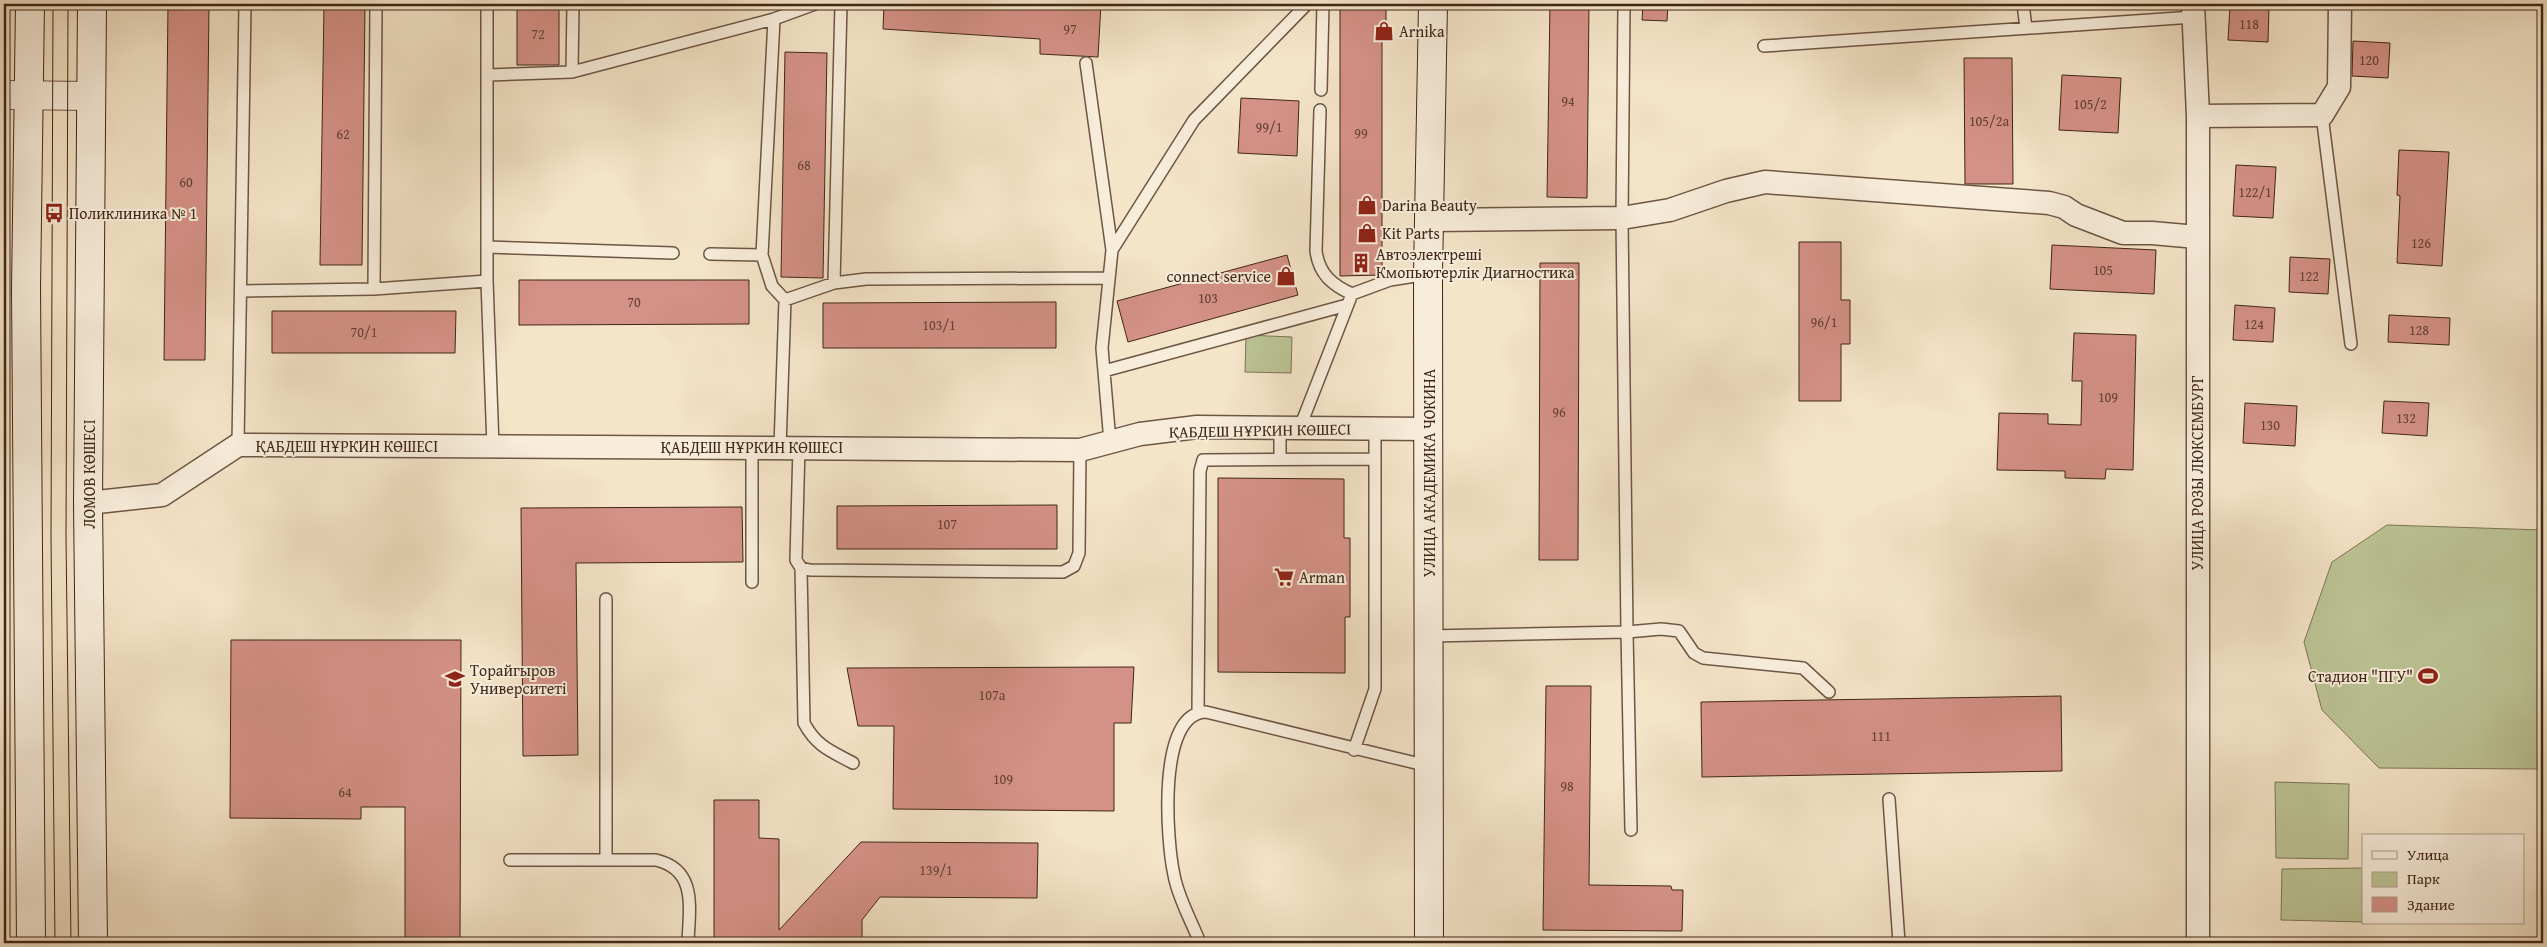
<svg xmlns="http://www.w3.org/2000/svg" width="2547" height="947" font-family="'Gentium Book Plus',serif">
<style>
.green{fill:#bcc495;stroke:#7e7556}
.building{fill:#d49187;stroke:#402618}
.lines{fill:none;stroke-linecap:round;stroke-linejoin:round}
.service-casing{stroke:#6d5644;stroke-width:14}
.minor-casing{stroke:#6d5644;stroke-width:25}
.tertiary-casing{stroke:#6d5644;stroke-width:30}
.secondary-casing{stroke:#402618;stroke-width:30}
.service{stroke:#f8eddb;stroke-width:11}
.minor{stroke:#f8eddb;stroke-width:22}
.tertiary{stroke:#f8eddb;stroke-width:28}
.secondary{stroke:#f8eddb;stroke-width:28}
.tram{stroke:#402618;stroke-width:1}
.labels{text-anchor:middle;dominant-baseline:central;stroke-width:4;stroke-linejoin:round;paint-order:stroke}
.number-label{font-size:14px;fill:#654134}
.poi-label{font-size:16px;fill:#402618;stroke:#f8eddb;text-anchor:start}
.street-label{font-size:16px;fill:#402618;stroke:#f8eddb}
</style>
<rect width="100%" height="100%" fill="#f4e4c8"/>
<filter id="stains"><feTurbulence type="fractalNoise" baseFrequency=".004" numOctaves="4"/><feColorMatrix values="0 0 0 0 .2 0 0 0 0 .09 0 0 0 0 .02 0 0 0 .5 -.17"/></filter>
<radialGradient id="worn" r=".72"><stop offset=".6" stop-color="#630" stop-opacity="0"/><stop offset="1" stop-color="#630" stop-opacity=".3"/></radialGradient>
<path class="green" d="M4,112H5L7,943H4Z
M1246,335L1292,337L1291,373L1245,372Z
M2387,525L2543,530V769L2379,768L2322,710L2304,642L2332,562Z
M2275,782L2349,784L2348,859L2276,858Z
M2363,868V922L2281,920L2282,869Z"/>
<path class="building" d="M168,4H209L205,360H164Z
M324,4H365L362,265H320Z
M517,4H559V65H517Z
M884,4H1101L1098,57L1040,54V39L883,29Z
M1340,4H1386V40H1382V275L1340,276Z
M1550,4H1589L1587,198L1547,197Z
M1643,4H1668L1667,21L1642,20Z
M2230,6L2269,8L2268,42L2228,40Z
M2353,41L2390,43L2388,78L2352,76Z
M785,52L827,53L823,278L781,277Z
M1964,58H2012L2013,184H1965Z
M2062,75L2121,78L2118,133L2059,130Z
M1241,98L1299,101L1297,156L1238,153Z
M2399,150L2449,152L2442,266L2397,263L2400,196L2397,195Z
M2236,165L2276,167L2273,218L2233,216Z
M1799,242H1841V300H1850V344H1841V401H1799Z
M2052,245L2156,250L2154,294L2050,289Z
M1287,255L1298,295L1128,342L1117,301Z
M2290,257L2330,259L2328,294L2289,292Z
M1540,263H1579L1578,560H1539Z
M519,280H749V324L519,325Z
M1056,302V348H823V303Z
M2235,305L2275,308L2273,342L2233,340Z
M272,311H456L455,353H272Z
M2389,315L2450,318L2449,345L2388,342Z
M2074,333L2136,335L2133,470L2106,469L2105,479L2065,478V471L1997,470L1999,413L2048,414V424L2081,425L2082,381H2072Z
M2384,401L2429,403L2427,436L2382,433Z
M2245,403L2297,406L2295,446L2243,443Z
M1218,478L1344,479V538H1350V617H1345V673L1218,672Z
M1057,505V549H837V506Z
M742,507L743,562L576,563L578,755L523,756L521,508Z
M231,640H461L460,943H405V807H361V819L230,818Z
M1134,667L1131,723H1114V811L893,809L894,726H858L847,668Z
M1546,686H1591L1589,885L1671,886L1672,890H1683L1682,931L1543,930Z
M2061,696L2062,771L1702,777L1701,702Z
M714,800H759V838L779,839V930L861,842L1038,843L1037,898L880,897L862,920V943H714Z"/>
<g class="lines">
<defs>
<path id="service" d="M487,4V281L493,447
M1624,4L1622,218L1627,632L1661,629L1679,631L1694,653L1703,658L1803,668L1829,692
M2023,4L2026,28
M1764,46L2194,17
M1086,63L1112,250
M572,72L573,4
M488,75L572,72L774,19
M1321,90L1323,4
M1320,110L1316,251C1319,274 1332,285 1352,294
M2322,115L2351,344
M487,247L673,253
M710,254L762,255
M834,283L841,4
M374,289L487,281
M241,291L374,289L376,4
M785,300L772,286L762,255L774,19L815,4
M1104,371L1347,305
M1300,427L1352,294L1390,280L1428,274
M1110,442L1102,348L1112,250L1194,120L1307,4
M238,445L245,4
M780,447L785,300L834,283L866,279L1109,278
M799,447L796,560L801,568L810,570L1063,572L1074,566L1079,553L1080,450
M1280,458V427
M801,568L804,723C817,747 831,751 853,763
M752,582V447
M606,599V860
M1430,636L1627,632L1631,830
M1198,712L1200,471L1203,460L1375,459
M1354,750L1375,689V429
M1889,799L1899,943
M510,860H656C698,870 689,909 688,943
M1200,943C1192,922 1178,898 1174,875C1167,844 1156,713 1206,712L1428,766"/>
<path id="minor" d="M2193,4L2198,116V943
M2198,116L2322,115L2339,87L2340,4
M1430,220L1622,218L1670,210L1726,191L1765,182L2049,203L2064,207L2076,215L2123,233H2152L2197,237
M88,503L162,495L238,445L1080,450L1140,434L1197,427L1429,429"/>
<path id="tertiary" d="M4,95L91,96"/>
<path id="secondary" d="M30,4L26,289L31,943
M92,4L88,503L93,943
M1429,943L1428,274L1433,4"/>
</defs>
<use href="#service" class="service-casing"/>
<use href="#minor" class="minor-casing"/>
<use href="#tertiary" class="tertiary-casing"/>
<use href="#secondary" class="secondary-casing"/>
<use href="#service" class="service"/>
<use href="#minor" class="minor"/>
<use href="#tertiary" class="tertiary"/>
<use href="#secondary" class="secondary"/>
<path class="tram" d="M53,4L51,537L55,943
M68,4L66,537L71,943"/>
</g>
<defs>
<symbol id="shop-bare" viewBox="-9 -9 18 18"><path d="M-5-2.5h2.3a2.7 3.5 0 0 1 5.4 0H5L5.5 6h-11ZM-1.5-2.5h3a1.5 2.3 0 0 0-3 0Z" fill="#8f2418" stroke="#f8eddb" stroke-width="2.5" paint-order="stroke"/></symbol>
<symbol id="bus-bare" viewBox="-9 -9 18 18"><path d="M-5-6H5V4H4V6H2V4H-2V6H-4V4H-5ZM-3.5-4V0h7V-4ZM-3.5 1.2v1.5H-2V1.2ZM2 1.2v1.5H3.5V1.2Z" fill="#8f2418" stroke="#f8eddb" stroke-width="2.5" paint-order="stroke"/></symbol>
<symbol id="building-bare" viewBox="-9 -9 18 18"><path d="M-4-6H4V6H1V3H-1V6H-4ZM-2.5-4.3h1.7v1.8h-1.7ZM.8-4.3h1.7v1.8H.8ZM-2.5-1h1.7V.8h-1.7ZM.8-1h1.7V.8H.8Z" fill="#8f2418" stroke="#f8eddb" stroke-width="2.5" paint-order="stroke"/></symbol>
<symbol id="supermarket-bare" viewBox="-9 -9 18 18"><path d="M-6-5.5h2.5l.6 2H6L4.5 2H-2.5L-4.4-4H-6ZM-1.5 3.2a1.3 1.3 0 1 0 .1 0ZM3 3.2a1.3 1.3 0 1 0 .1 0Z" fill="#8f2418" stroke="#f8eddb" stroke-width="2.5" paint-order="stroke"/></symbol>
<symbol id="stadium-bare" viewBox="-9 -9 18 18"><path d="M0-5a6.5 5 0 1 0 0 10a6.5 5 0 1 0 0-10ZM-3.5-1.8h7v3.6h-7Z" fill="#8f2418" stroke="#f8eddb" stroke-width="2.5" paint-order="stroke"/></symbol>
<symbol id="university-bare" viewBox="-9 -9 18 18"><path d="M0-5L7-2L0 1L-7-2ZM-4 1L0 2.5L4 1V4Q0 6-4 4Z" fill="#8f2418" stroke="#f8eddb" stroke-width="2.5" paint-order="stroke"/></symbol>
</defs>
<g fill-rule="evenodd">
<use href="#shop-bare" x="1370" y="17" width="28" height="28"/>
<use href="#shop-bare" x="1353" y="191" width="28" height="28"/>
<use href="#bus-bare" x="40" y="199" width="28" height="28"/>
<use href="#shop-bare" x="1353" y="219" width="28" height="28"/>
<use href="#building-bare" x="1347" y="249" width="28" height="28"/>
<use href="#shop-bare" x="1272" y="262" width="28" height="28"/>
<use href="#supermarket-bare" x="1270" y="563" width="28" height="28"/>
<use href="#stadium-bare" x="2414" y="662" width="28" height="28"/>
<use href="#university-bare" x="441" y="665" width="28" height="28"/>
</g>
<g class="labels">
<g class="number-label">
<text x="2249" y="24">118</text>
<text x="1070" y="29">97</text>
<text x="538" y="34">72</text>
<text x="2369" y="60">120</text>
<text x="1568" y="101">94</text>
<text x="2090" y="104">105/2</text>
<text x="1989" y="121">105/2а</text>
<text x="1269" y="127">99/1</text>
<text x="1361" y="133">99</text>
<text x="343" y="134">62</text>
<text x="804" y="165">68</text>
<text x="186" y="182">60</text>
<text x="2255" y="192">122/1</text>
<text x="2421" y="243">126</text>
<text x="2103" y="270">105</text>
<text x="2309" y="276">122</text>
<text x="1208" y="298">103</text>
<text x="634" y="302">70</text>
<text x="1824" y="322">96/1</text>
<text x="2254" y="324">124</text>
<text x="939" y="325">103/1</text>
<text x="2419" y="330">128</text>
<text x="364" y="332">70/1</text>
<text x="2108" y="397">109</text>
<text x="1559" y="412">96</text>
<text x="2406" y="418">132</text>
<text x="2270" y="425">130</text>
<text x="947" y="524">107</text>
<text x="992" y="695">107а</text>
<text x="1881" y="736">111</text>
<text x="1003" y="779">109</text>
<text x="1567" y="786">98</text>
<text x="345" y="792">64</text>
<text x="936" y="870">139/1</text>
</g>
<g class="poi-label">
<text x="1399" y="31">Arnika</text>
<text x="1382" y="205">Darina Beauty</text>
<text x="69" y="213">Поликлиника № 1</text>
<text x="1382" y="233">Kit Parts</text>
<text x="1376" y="254">Автоэлектреші<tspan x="1376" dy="18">Кмопьютерлік Диагностика</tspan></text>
<text x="1271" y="276" text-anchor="end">connect service</text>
<text x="1299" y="577">Arman</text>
<text x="470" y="670">Торайгыров<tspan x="470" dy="18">Университеті</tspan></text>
<text x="2413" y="676" text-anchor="end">Стадион "ПГУ"</text>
</g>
<g class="street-label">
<text transform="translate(1260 430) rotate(-1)">ҚАБДЕШ НҰРКИН КӨШЕСІ</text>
<text x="347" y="446">ҚАБДЕШ НҰРКИН КӨШЕСІ</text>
<text x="752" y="447">ҚАБДЕШ НҰРКИН КӨШЕСІ</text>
<text transform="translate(1429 473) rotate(-90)">УЛИЦА АКАДЕМИКА ЧОКИНА</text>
<text transform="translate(2197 473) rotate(-90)">УЛИЦА РОЗЫ ЛЮКСЕМБУРГ</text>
<text transform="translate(89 474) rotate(-90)">ЛОМОВ КӨШЕСІ</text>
</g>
</g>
<rect width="2547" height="947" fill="none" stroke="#f4e4c8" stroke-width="20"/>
<rect x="5" y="5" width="2537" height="937" fill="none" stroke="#402618" stroke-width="2.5"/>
<rect x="10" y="10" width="2527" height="927" fill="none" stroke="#402618"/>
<rect x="2362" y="834" width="162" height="90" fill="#f8eddb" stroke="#ae9d8d"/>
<rect x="2372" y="851" width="25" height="8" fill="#f8eddb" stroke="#ae9d8d"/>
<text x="2407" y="860" font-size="15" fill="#402618">Улица</text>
<rect x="2372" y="872" width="25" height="15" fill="#bcc495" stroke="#ae9d8d"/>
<text x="2407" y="884" font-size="15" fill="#402618">Парк</text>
<rect x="2372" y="897" width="25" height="15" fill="#d49187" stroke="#ae9d8d"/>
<text x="2407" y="910" font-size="15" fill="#402618">Здание</text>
<rect width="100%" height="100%" filter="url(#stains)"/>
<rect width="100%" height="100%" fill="url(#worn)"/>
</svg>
